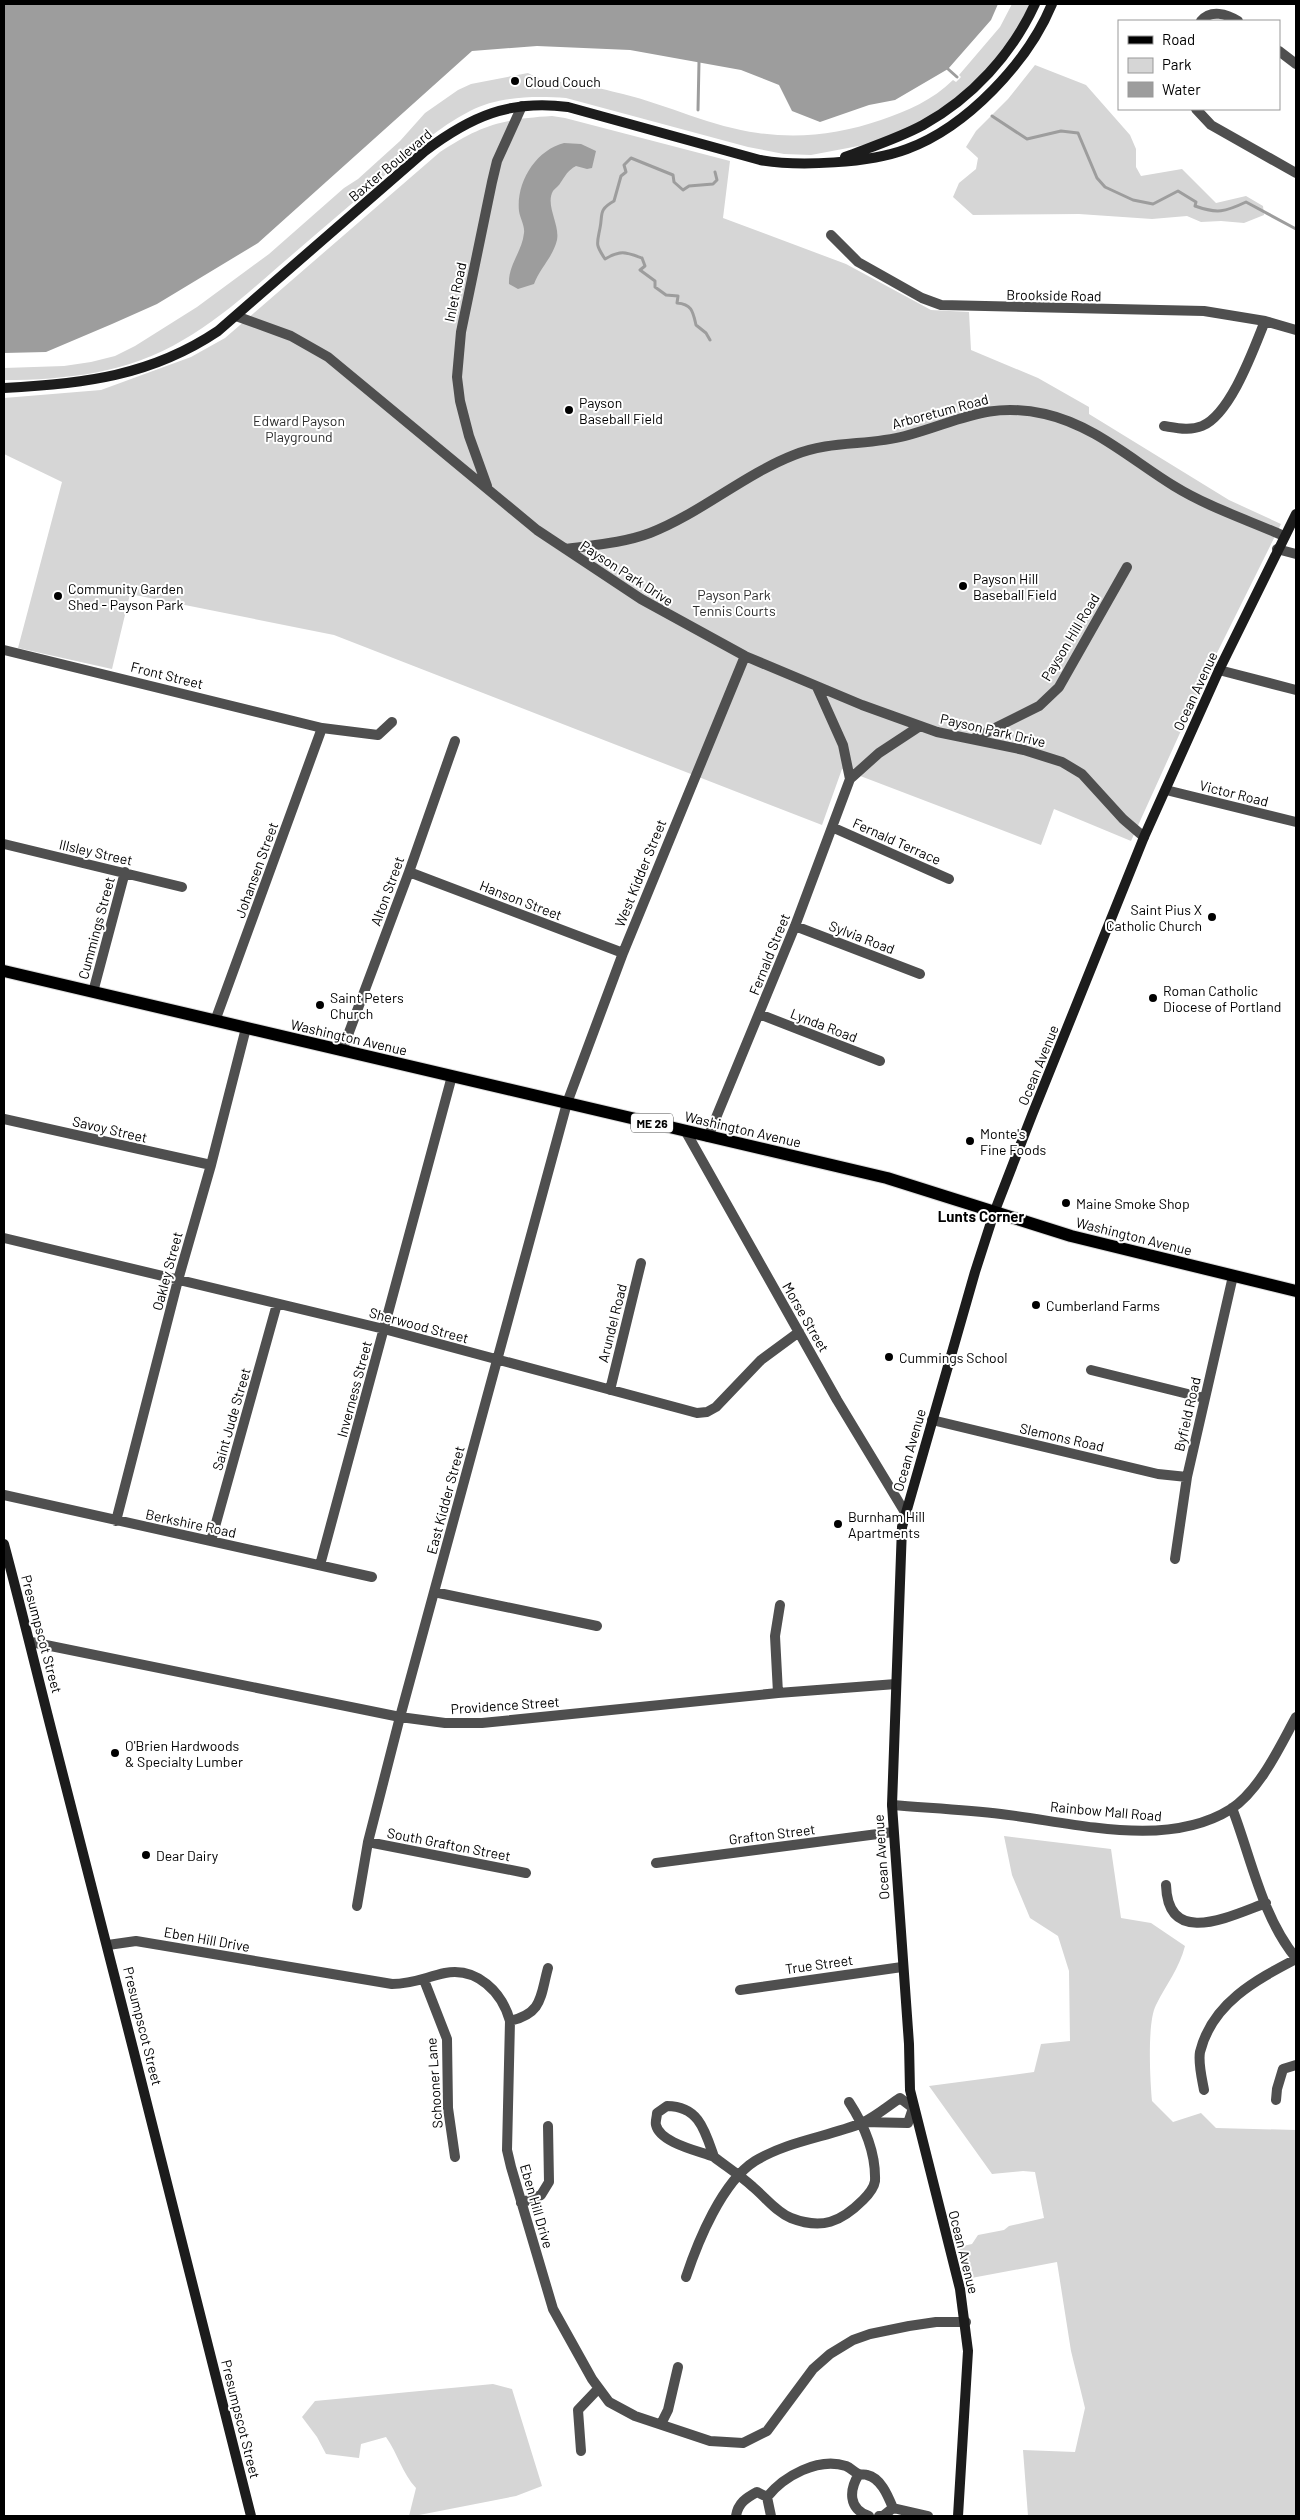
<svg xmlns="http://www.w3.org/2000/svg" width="1300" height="2520" font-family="Barlow,sans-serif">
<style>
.green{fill:#d6d6d6}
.water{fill:#9d9d9d}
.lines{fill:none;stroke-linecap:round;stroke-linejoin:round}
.stream{stroke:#9d9d9d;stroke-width:3}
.primary-casing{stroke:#dbdbdb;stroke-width:14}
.street{stroke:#4f4f4f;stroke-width:10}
.secondary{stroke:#1c1c1c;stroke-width:10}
.primary{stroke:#000;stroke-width:12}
.poi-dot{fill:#000;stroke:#fff;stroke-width:2}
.labels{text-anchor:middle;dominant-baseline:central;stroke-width:4;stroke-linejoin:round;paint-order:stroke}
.shield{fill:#fff;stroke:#4c4c4c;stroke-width:1}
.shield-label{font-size:12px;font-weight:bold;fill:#000}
.poi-label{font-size:14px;fill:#000;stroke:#fff;text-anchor:start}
.street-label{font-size:14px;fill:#000;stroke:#fff}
.park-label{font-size:14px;fill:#2d2d2d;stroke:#fff}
.neighbourhood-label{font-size:15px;font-weight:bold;fill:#000;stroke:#fff}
</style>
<rect width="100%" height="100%" fill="#fff"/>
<path class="green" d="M1012,4H1032L1024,22L981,79L922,124L869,144L811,155L784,154L748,147L566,98C535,96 498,96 470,111C438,127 412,152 385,175C350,205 314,236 279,266C248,293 218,320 183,340C128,373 66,380 4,380V368L64,366L91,362L115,356L135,346L197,307L269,254L344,188L358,179L400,141L425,113L458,90L471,84L528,73C544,83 561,81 579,84C594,86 609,91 623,94C668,105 712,127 758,133C800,139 840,134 881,120C907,111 933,100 953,80L956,82L961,77L959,75L1000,27Z
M1035,65L1086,85L1130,135L1136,149V167L1141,176L1182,169L1216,203L1246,196L1263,206L1264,215L1244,223L1221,221L1201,222L1187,216L1152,219L1079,214L973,215L953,197L959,183L976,169L978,158L966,147L976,131L1008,99Z
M552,116L565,118L730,161L723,218L846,264L931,310L969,312L971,350L1038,378L1089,407V414L1229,500L1281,524L1209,669L1131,841L1054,809L1041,845L842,769L822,825L334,635L130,594L112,669L18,648L62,482L4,454V398L101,390L191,357L225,338L440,152C481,125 502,119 552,116Z
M1004,1836L1111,1849L1121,1918L1151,1923L1185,1946C1179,1969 1167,1983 1156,2005C1147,2022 1150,2080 1152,2101L1173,2122L1201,2113L1216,2128L1296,2130V2516H1028L1023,2450L1075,2452L1085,2408L1071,2351L1057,2262L966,2279L959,2247L972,2244L978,2235L1004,2230L1009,2226L1044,2218L1035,2172L1023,2171L992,2174L929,2086L1034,2072L1041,2044L1070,2041L1069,1971L1058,1936L1030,1918L1012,1875Z
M493,2384L512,2389L542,2486L516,2496L414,2516H409L416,2488C402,2473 398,2454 386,2437L361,2444L359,2458L326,2454L317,2437L302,2417L315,2401Z"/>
<path class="water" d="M4,4H998L991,20L948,69L895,100L869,105L820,122L792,111L779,85L741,70L630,50L537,46L472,51L258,243L157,304L112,324L46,352L4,353Z
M564,143L581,144L596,151L592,168L587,169L576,166C567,171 566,175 561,182C559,186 555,188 553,191C545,205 560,224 557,240C553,257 540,268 534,284L518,289L509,284C508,265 522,252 524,233C525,226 520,218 519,211C516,182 536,150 564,143Z"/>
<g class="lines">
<path class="stream" d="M948,69L957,77
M698,110L699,62
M992,116L1027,139L1061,131L1078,133L1097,178L1105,187L1133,200L1153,204L1178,191L1196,202L1195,206C1217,214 1225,212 1246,202L1296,229
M710,340L706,333L696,325C693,312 692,304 677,303L678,296L666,295L655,287V281L640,270L645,266L642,258C625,252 621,250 605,259C595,244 597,244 600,228C603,214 598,210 614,201L621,176L626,172L624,165L631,158L673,175L674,182L683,190L689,186L713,184L717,180L715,172"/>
<defs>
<path id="primary" d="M4,971L887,1178L1071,1236L1296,1291"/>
</defs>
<use href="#primary" class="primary-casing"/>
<path class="street" d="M1201,21C1211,9 1227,14 1238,21
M1279,51L1296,64
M1196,109L1211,125L1296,173
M831,235L858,262L922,298L941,305L1204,311L1265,321L1296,330
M236,316L291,336L328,357L537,530L641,599L745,656L862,705L937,732L1024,750L1062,762L1082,774L1123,819L1144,837
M1164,426C1177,428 1190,431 1202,426C1231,414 1254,348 1265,321
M487,486L469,436L460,401L457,377L461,332L492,182L497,161L522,106
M566,549C594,545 623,543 650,533C701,513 743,475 794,455C830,440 868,446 905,436C958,422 987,401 1045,414C1094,425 1133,461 1174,486C1208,507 1248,520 1284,536
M1277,549L1296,554
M4,650L322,728L378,735L392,722
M1219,670L1296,690
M817,687L843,745L850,779
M973,739L1039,706L1059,687L1127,567
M1166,790L1296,822
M834,828L949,879
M4,844L182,887
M409,872L623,953
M795,926L920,974
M93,992L125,872
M759,1014L880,1061
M215,1021L322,728
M342,1051L409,872L455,741
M4,1119L211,1165
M686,1132L837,1400L906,1514
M708,1137L795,926L850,779L879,753L920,726
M4,1238L384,1329L697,1413L707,1412L716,1407L761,1360L799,1332
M1091,1370L1204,1398
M610,1390L641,1263
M932,1420L1158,1474L1187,1477
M4,1495L372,1577
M116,1521L178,1280L211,1165L246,1028
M211,1541L277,1304
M1175,1559L1187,1477L1233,1276
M320,1565L452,1076
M434,1592L597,1626
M31,1642L400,1717L445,1723H482L778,1693L896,1684
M778,1693L775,1636L780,1605
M892,1805C928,1808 965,1810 1001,1814C1072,1822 1166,1850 1231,1809C1260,1790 1280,1746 1296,1717
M1232,1808C1251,1857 1262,1917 1296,1958
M368,1842L526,1873
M656,1863L893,1832
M1166,1885C1168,1948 1230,1916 1266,1903
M357,1906L368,1842L400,1717L567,1103L623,953L745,656
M108,1945L136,1941L392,1984C413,1984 426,1977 445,1973C477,1967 502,1992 510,2021L507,2150L511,2167L553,2309L592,2379L609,2402L635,2416L710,2441L743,2443L767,2431L813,2369L830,2354L853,2340L870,2334L909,2326L936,2322H966
M424,1980L447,2039L448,2108L455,2157
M740,1990L902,1967
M510,2021C543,2013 540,1997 548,1968
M1204,2090C1202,2079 1198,2063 1200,2052C1212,2003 1256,1980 1296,1959
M1276,2100L1277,2089L1283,2069L1296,2065
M667,2106C699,2106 705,2131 714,2157C699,2151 660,2143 656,2125C655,2122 657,2117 657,2113Z
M714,2157C727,2167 741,2176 753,2187C765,2197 776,2212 791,2218C822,2230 841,2222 863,2200C868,2195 874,2188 875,2181C876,2153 864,2125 849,2102
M521,2203L541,2195L549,2182L548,2126
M686,2277C698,2241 722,2182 755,2161C788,2141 827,2137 862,2123C875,2117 888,2106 900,2098L913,2108L908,2123L863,2122
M661,2424L668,2410L678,2367
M581,2451L578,2410L598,2389
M859,2474C849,2490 848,2509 869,2516
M767,2497C784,2476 818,2457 846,2466C851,2468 855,2473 859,2474C862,2475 865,2474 867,2475C881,2478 888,2496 893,2508
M893,2508L928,2516
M736,2516C738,2503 746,2498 757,2492L767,2497L771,2516
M879,2516H883L893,2508"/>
<path class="secondary" d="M845,157C871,147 899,138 923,125C972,98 1012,54 1035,4
M4,388C83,384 151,376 218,331L425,151C470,117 510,99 568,107L760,160C799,167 870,163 907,149C967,127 1028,62 1052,4
M4,1544C22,1611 38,1678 55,1744C121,2001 187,2259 251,2516
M958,2516L968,2351L960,2289L910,2090L909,2044L892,1805L902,1527L975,1272L994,1213L1032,1115L1144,837L1219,670L1296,514"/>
<use href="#primary" class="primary"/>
</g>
<g class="poi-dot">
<circle cx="515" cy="81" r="5"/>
<circle cx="569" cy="410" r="5"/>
<circle cx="963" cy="586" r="5"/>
<circle cx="58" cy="596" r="5"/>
<circle cx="1212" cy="917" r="5"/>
<circle cx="1153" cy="998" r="5"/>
<circle cx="320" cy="1005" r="5"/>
<circle cx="970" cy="1141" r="5"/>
<circle cx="1066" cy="1203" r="5"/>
<circle cx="1036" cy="1305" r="5"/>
<circle cx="889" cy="1357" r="5"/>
<circle cx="838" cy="1524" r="5"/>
<circle cx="115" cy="1753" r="5"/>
<circle cx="146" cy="1855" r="5"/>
</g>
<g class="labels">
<rect class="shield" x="631" y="1113.5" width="42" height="19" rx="4"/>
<g class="shield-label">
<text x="652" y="1123">ME 26</text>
</g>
<g class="poi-label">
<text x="525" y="81">Cloud Couch</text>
<text x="579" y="402">Payson<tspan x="579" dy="16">Baseball Field</tspan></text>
<text x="973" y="578">Payson Hill<tspan x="973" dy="16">Baseball Field</tspan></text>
<text x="68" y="588">Community Garden<tspan x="68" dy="16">Shed - Payson Park</tspan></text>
<text x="1202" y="909" text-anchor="end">Saint Pius X<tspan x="1202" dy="16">Catholic Church</tspan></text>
<text x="1163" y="990">Roman Catholic<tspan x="1163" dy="16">Diocese of Portland</tspan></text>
<text x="330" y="997">Saint Peters<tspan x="330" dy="16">Church</tspan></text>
<text x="980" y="1133">Monte's<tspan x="980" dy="16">Fine Foods</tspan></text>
<text x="1076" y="1203">Maine Smoke Shop</text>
<text x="1046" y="1305">Cumberland Farms</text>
<text x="899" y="1357">Cummings School</text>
<text x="848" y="1516">Burnham Hill<tspan x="848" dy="16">Apartments</tspan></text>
<text x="125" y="1745">O'Brien Hardwoods<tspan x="125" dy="16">&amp; Specialty Lumber</tspan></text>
<text x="156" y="1855">Dear Dairy</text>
</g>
<g class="street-label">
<text transform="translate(390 165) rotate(-40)">Baxter Boulevard</text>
<text transform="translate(455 292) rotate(-78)">Inlet Road</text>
<text transform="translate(1054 295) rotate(1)">Brookside Road</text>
<text transform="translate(940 411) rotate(-15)">Arboretum Road</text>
<text transform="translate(627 573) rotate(33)">Payson Park Drive</text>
<text transform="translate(1070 637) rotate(-59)">Payson Hill Road</text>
<text transform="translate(167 675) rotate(14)">Front Street</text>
<text transform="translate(1195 691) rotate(-65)">Ocean Avenue</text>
<text transform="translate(993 730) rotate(13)">Payson Park Drive</text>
<text transform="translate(1234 793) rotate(14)">Victor Road</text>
<text transform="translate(897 841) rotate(24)">Fernald Terrace</text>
<text transform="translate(96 852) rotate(13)">Illsley Street</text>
<text transform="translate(256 870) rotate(-70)">Johansen Street</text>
<text transform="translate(640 873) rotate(-68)">West Kidder Street</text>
<text transform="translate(387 891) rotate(-70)">Alton Street</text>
<text transform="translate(521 900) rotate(21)">Hanson Street</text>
<text transform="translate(96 928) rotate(-75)">Cummings Street</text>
<text transform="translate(862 937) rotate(21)">Sylvia Road</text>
<text transform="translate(769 954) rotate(-68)">Fernald Street</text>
<text transform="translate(824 1025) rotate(21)">Lynda Road</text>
<text transform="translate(349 1037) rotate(13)">Washington Avenue</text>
<text transform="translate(1038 1065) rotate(-68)">Ocean Avenue</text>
<text transform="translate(110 1129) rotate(13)">Savoy Street</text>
<text transform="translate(743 1129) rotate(13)">Washington Avenue</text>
<text transform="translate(1134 1236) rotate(14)">Washington Avenue</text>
<text transform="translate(167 1271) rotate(-75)">Oakley Street</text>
<text transform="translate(806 1317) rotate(60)">Morse Street</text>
<text transform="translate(612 1323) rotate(-76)">Arundel Road</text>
<text transform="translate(419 1325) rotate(15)">Sherwood Street</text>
<text transform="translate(354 1389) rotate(-75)">Inverness Street</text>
<text transform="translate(1187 1414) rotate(-77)">Byfield Road</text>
<text transform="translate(231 1419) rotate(-74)">Saint Jude Street</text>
<text transform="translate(1062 1437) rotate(13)">Slemons Road</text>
<text transform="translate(909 1450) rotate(-74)">Ocean Avenue</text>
<text transform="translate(445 1500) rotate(-75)">East Kidder Street</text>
<text transform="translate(191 1523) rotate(12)">Berkshire Road</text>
<text transform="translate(42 1634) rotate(75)">Presumpscot Street</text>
<text transform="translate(505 1705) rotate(-4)">Providence Street</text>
<text transform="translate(1106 1811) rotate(5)">Rainbow Mall Road</text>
<text transform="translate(772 1834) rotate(-7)">Grafton Street</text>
<text transform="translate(449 1844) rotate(11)">South Grafton Street</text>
<text transform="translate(881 1857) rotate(-94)">Ocean Avenue</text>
<text transform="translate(207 1939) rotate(10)">Eben Hill Drive</text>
<text transform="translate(819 1964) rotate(-8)">True Street</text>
<text transform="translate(143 2026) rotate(76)">Presumpscot Street</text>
<text transform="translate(434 2083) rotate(-94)">Schooner Lane</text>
<text transform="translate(537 2206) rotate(74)">Eben Hill Drive</text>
<text transform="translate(964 2252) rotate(76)">Ocean Avenue</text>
<text transform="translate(241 2419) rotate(76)">Presumpscot Street</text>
</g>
<g class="park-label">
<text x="299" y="420">Edward Payson<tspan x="299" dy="16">Playground</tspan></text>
<text x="734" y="594">Payson Park<tspan x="734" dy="16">Tennis Courts</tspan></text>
</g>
<g class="neighbourhood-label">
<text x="981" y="1216">Lunts Corner</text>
</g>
</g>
<rect width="1300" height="2520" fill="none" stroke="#000000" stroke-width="10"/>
<rect x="1118" y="20" width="162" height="90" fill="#ffffff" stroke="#999999"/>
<rect x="1128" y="36" width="25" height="8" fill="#000000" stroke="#999999"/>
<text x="1162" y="45" font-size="15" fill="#000000">Road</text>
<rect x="1128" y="58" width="25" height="15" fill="#d6d6d6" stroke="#999999"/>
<text x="1162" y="70" font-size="15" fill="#000000">Park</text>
<rect x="1128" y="82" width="25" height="15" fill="#9d9d9d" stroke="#999999"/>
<text x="1162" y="95" font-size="15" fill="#000000">Water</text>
</svg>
